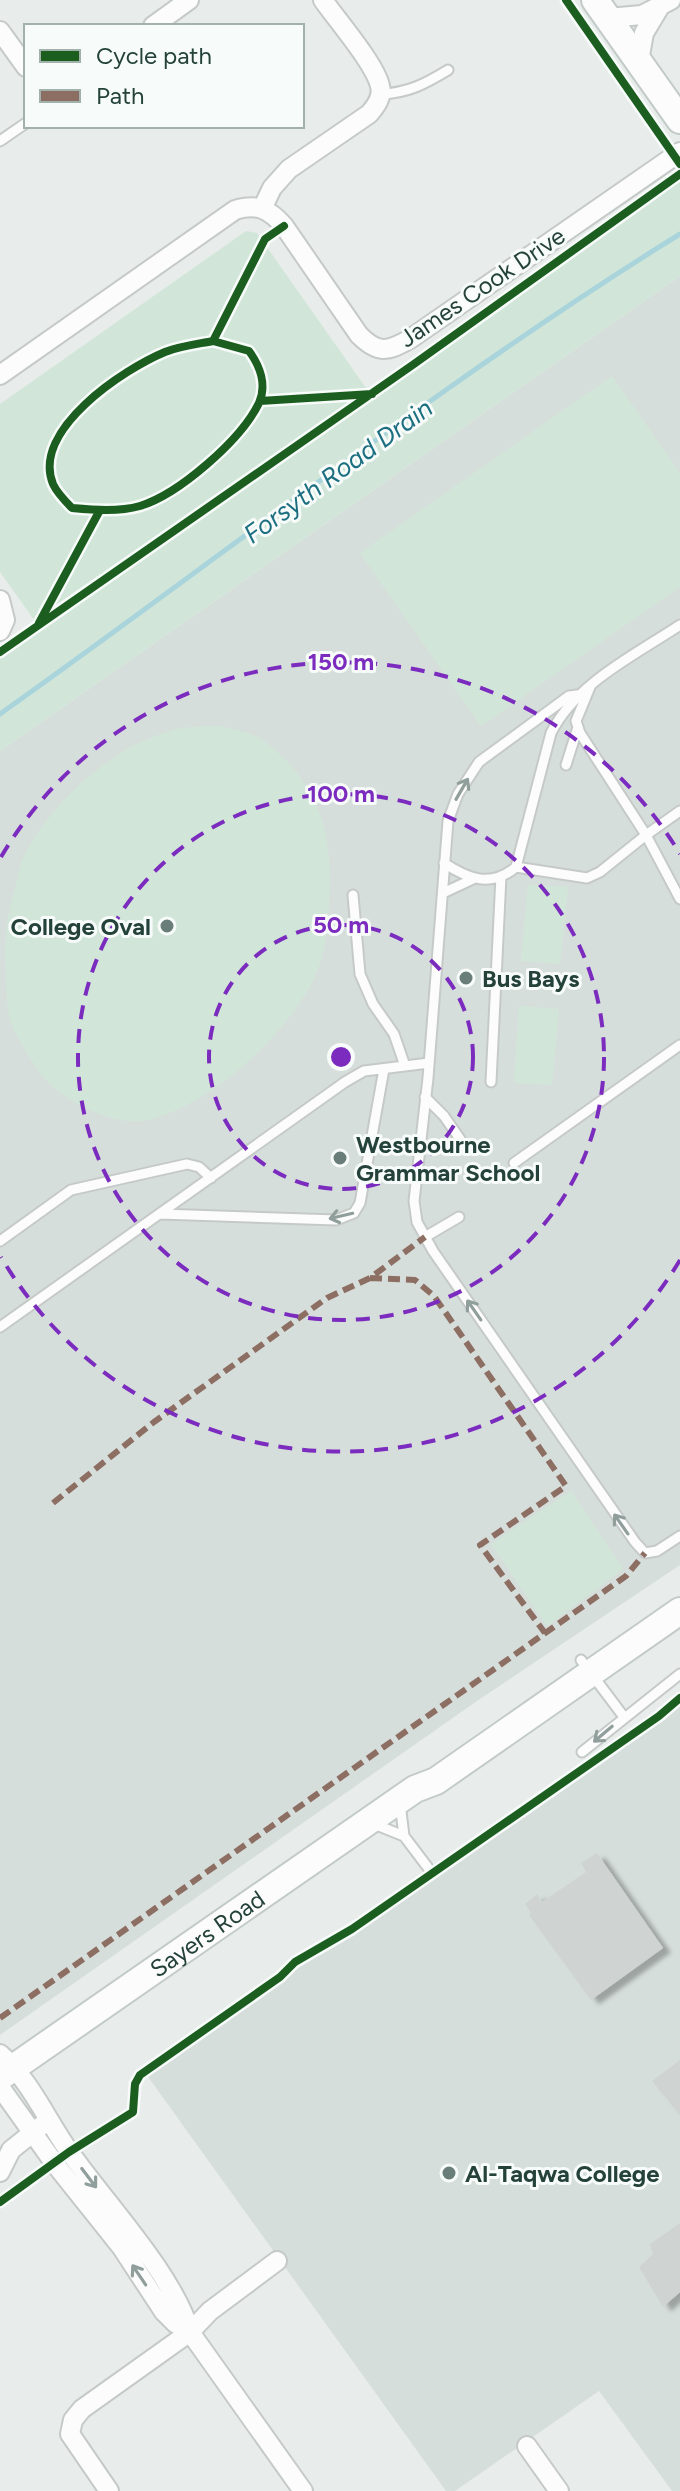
<svg xmlns="http://www.w3.org/2000/svg" width="680" height="2491" font-family="Figtree,sans-serif">
<style>
.built{fill:#d6dedb}
.green{fill:#d1e6d8}
.lines{fill:none;stroke-linecap:round;stroke-linejoin:round}
.stream{stroke:#a9d4db;stroke-width:5}
.building{fill:#cfd4d2;filter:url(#shadow)}
.lane-casing{stroke:#c5cac8;stroke-width:13}
.street-casing{stroke:#c5cac8;stroke-width:22}
.secondary-casing{stroke:#c3cbc8;stroke-width:30}
.lane{stroke:#fcfcfc;stroke-width:9}
.street{stroke:#fcfcfc;stroke-width:18}
.secondary{stroke:#fcfcfc;stroke-width:26}
.quiet{stroke:#8d6e63;stroke-width:6;stroke-dasharray:12 6;stroke-linecap:butt}
.cycleway-casing{stroke:#f7fbf9;stroke-width:13}
.cycleway{stroke:#1b5e20;stroke-width:8}
.oneway{stroke:#909f9b}
.ring{fill:none;stroke:#7b2cbf;stroke-width:4;stroke-dasharray:14 10}
.poi-dot{fill:#697e78;stroke:#f7fbf9;stroke-width:3}
.labels{text-anchor:middle;dominant-baseline:central;stroke-width:6;stroke-linejoin:round;paint-order:stroke}
.street-label{font-size:24px;fill:#24423a;stroke:#f7fbf9}
.poi-label{font-size:24px;font-weight:bold;fill:#24423a;stroke:#f7fbf9;text-anchor:start}
.water-label{font-size:26px;font-style:italic;fill:#1c6f80;stroke:#f7fbf9}
.centre{fill:#7b2cbf;stroke:#f7fbf9;stroke-width:4}
.ring-label{font-size:24px;text-anchor:middle;font-weight:bold;fill:#7b2cbf;stroke:#f7fbf9;stroke-width:6;stroke-linejoin:round;paint-order:stroke}
</style>
<defs>
<filter id="shadow"><feDropShadow dx="8" dy="4.5" stdDeviation="2" flood-color="#0004"/></filter>
</defs>
<rect width="100%" height="100%" fill="#e8edeb"/>
<path class="built" d="M680,276V1565L477,1701L0,2035V751Z
M680,1702V2491H672L599,2391L455,2491H446L146,2074Z"/>
<path class="green" d="M678,181H680V276L0,751V655L39,627L0,572V404L246,231L257,233L371,395Z
M612,376L680,473V587L481,726L360,553Z
M220,726C232,729 245,731 255,736C269,743 282,756 292,767C327,808 332,850 329,902C328,928 325,955 314,979C284,1037 213,1104 148,1120C126,1125 97,1115 78,1104C61,1095 45,1082 34,1064C27,1052 18,1040 13,1028C6,1011 7,992 6,974C4,939 6,919 16,885C18,876 20,865 24,856C53,800 116,743 178,729C191,726 207,727 220,726Z
M528,885L568,887L560,964L521,961Z
M519,1006L559,1009L552,1085L514,1083Z
M571,1491L623,1569L547,1626L491,1544Z"/>
<g class="lines">
<path class="stream" d="M0,714C226,554 444,380 680,234"/>
</g>
<path class="building" d="M597,1853L663,1948L591,2000L529,1915L531,1913L525,1904L537,1894L542,1902L586,1872L581,1863Z
M680,2060V2115L652,2081Z
M680,2223V2292L663,2307L639,2267L653,2254L650,2244Z"/>
<g class="lines">
<defs>
<path id="lane" d="M381,94C408,93 425,84 448,70
M0,141L26,123
M590,687L576,721L580,733L646,835L680,811
M577,695L569,696L479,762L458,794L448,821L428,1078L414,1201L417,1222L433,1251L635,1542L645,1553L657,1551L680,1536
M566,765L578,727
M444,863C468,879 491,888 516,867L551,733C576,683 635,655 680,625
M516,867L587,878L600,872L646,835L680,899
M443,893L473,879
M353,895L360,974L373,1004L394,1034L405,1066
M491,1082L501,876
M425,1097L444,1116L460,1139
M514,1163L680,1045
M160,1214L336,1220L354,1213L360,1203L384,1069
M425,1237L459,1217
M0,1241L71,1190L187,1164L199,1167L211,1178
M0,1327L345,1082L364,1071L429,1063
M581,1660L624,1717
M582,1752L680,1674
M400,1803L404,1836L432,1873
M374,1824L404,1836"/>
<path id="street" d="M608,18L642,15L671,0
M153,26L189,0
M0,31L26,67
M639,61L644,33L659,8
M263,207L272,188L289,169L369,114C376,106 383,97 380,86C375,64 337,20 323,0
M0,375L235,210C257,203 269,209 284,226L359,335C378,354 387,352 410,339L680,152
M0,600L5,620L0,631
M0,2054C31,2081 47,2121 71,2154C107,2205 173,2274 190,2332L303,2491
M0,2087L55,2164L122,2248L164,2312L175,2323L190,2332
M0,2172L11,2150L41,2126
M527,2446L559,2491
M109,2491L70,2434L73,2420L82,2409L190,2332L210,2311L277,2261"/>
<g id="secondary">
<path d="M595,0L680,120"/>
<path id="s1" d="M0,2077L415,1789L436,1781L680,1611"/>
</g>
</defs>
<use href="#lane" class="lane-casing"/>
<use href="#street" class="street-casing"/>
<use href="#secondary" class="secondary-casing"/>
<use href="#lane" class="lane"/>
<use href="#street" class="street"/>
<use href="#secondary" class="secondary"/>
<path class="quiet" d="M370,1278L415,1280L434,1296L566,1486L480,1545L545,1633
M53,1503L154,1422L327,1298L370,1278L425,1237
M0,2018L626,1576L645,1553"/>
<defs>
<path id="cycleway" d="M566,0L680,164
M213,341L249,351C260,366 267,385 259,403C241,440 179,494 140,506C119,512 94,510 72,508C65,501 57,493 53,484C31,430 124,369 165,352C180,346 198,344 213,341Z
M213,341L265,239L284,226
M260,401L372,394
M39,623L100,510
M0,652L414,364L680,174
M0,2202L69,2152L133,2112L135,2084L140,2075L280,1977L295,1962L352,1929L659,1716L680,1698"/>
</defs>
<use href="#cycleway" class="cycleway-casing"/>
<use href="#cycleway" class="cycleway"/>
</g>
<defs><path id="oneway-shaft" d="M-6 0H5M1.5-3L5.5 0L1.5 3" fill="none" stroke-width="1.6" stroke-linecap="round" stroke-linejoin="round" transform="scale(2)"/></defs>
<g class="oneway">
<use href="#oneway-shaft" transform="translate(462 789) rotate(-60)"/>
<use href="#oneway-shaft" transform="translate(341 1216) rotate(167)"/>
<use href="#oneway-shaft" transform="translate(474 1310) rotate(-125)"/>
<use href="#oneway-shaft" transform="translate(621 1524) rotate(-125)"/>
<use href="#oneway-shaft" transform="translate(603 1734) rotate(140)"/>
<use href="#oneway-shaft" transform="translate(89 2178) rotate(53)"/>
<use href="#oneway-shaft" transform="translate(139 2275) rotate(-124)"/>
</g>
<g class="ring">
<circle cx="341" cy="1057" r="132"/>
<circle cx="341" cy="1057" r="263"/>
<path d="M680 1260A395 395 0 0 1 1 1257M1 857A395 395 0 0 1 680 854"/>
</g>
<g class="poi-dot">
<circle cx="167" cy="926" r="8"/>
<circle cx="466" cy="978" r="8"/>
<circle cx="340" cy="1158" r="8"/>
<circle cx="449" cy="2173" r="8"/>
</g>
<g class="labels">
<g class="street-label">
<text transform="translate(482 287) rotate(-34)">James Cook Drive</text>
<text stroke="none"><textPath href="#s1" startOffset="252">Sayers Road</textPath></text>
</g>
<g class="poi-label">
<text x="151" y="926" text-anchor="end">College Oval</text>
<text x="482" y="978">Bus Bays</text>
<text x="356" y="1144">Westbourne<tspan x="356" dy="28">Grammar School</tspan></text>
<text x="465" y="2173">Al-Taqwa College</text>
</g>
<g class="water-label">
<text transform="translate(338 471) rotate(-36)">Forsyth Road Drain</text>
</g>
</g>
<circle cx="341" cy="1057" r="12" class="centre"/>
<g class="ring-label">
<text x="341" y="670">150 m</text>
<text x="341" y="802">100 m</text>
<text x="341" y="933">50 m</text>
</g>
<rect x="24" y="24" width="280" height="104" fill="#f7fbf9" stroke="#a3b1ad" stroke-width="2"/>
<rect x="40" y="50" width="40" height="12" fill="#1b5e20" stroke="#a3b1ad" stroke-width="2"/>
<text x="96" y="64" font-size="24" fill="#24423a">Cycle path</text>
<rect x="40" y="90" width="40" height="12" fill="#8d6e63" stroke="#a3b1ad" stroke-width="2"/>
<text x="96" y="104" font-size="24" fill="#24423a">Path</text>
</svg>
